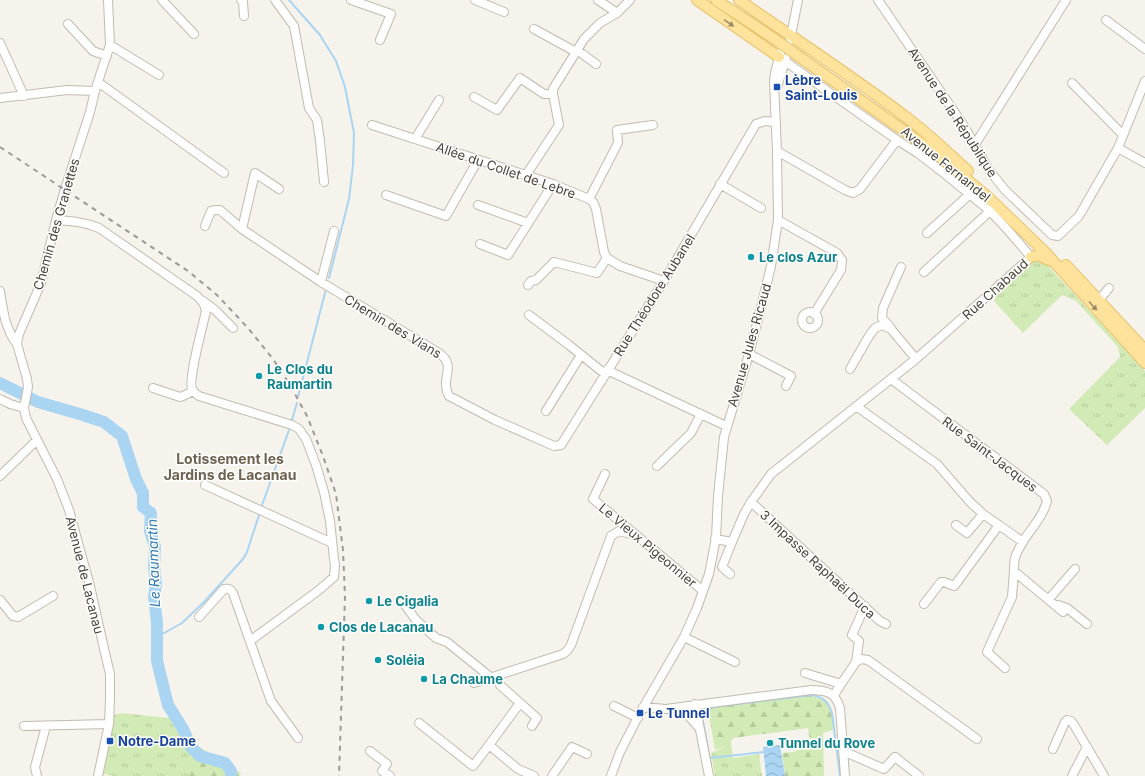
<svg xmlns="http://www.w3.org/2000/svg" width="1145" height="776" font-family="Inter,sans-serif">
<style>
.grass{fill:url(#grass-tufts)}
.forest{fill:url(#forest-firs)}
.water{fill:url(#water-waves)}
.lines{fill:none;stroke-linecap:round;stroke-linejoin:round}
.stream{stroke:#a9d4f2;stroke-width:2}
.river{stroke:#a9d4f2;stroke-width:12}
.minor-casing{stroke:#c2bbae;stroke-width:10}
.major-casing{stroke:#e6c16a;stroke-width:12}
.minor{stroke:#fff;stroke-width:8}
.major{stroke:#ffe39c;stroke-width:10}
.rail{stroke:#9a9a9a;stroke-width:2;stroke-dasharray:5 5;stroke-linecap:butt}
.major-bridge-casing{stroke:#e6c16a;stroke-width:12;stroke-linecap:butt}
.major-bridge{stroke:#ffe39c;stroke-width:10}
.oneway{fill:#9c8c66}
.transit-dot{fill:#1a4fb4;stroke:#fff;stroke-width:1.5}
.culture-dot{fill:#0f9aa8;stroke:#fff;stroke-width:1.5}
.labels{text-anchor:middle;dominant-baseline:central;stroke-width:3;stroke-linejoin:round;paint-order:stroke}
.transit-label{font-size:13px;font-weight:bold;fill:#164399;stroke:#fff;text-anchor:start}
.street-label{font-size:13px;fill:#4b4439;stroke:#fff}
.culture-label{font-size:13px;font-weight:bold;fill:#0d838f;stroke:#fff;text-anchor:start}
.neighbourhood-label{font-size:14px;font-weight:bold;fill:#6e6250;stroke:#fff}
.water-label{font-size:14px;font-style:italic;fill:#2e7ab2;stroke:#fff}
</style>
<defs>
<pattern id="grass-tufts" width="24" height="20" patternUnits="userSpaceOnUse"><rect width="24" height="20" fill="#d2eab5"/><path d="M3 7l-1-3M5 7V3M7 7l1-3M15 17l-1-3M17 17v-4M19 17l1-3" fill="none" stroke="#b6ca9c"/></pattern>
<pattern id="forest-firs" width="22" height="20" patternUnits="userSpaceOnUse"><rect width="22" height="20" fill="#d2eab5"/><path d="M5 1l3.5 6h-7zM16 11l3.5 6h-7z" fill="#b6ca9c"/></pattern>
<pattern id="water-waves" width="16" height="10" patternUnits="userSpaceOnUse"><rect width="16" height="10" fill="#a9d4f2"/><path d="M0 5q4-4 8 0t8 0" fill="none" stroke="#8caec5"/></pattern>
</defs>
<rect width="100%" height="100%" fill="#f6f3ec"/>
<path class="grass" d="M1033,260H1040L1049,267L1145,371V408L1107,445L1069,409L1120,357L1118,347L1076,301L1062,295L1023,333L994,301L996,295Z
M121,713L169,718L195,757L189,776H114L103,774L114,715Z
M731,742L733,758L759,754L762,776H715L711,753L729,745Z"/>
<path class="forest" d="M809,695C834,703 831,705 835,729L823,733L824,776H785L782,753L794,752L801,748L811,747L808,728L733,738L729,745L715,750L707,703Z
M198,746L241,773L240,776H189Z"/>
<path class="water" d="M780,745L785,776H766L763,747Z"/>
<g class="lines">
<path class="stream" d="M289,0L320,35L336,61L345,87L354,133L353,165L349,199L329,278
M298,397L326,289
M292,420L297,403
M261,508L289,430
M157,637L182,623L204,602L243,559L247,552L260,512
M710,758L764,752
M711,765L702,716L703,714L714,707L811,695C823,697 828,701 832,713L840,776"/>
<path class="river" d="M0,383L38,402L83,415L104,422L122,436L136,479L143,493V507L151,513L150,531L155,547L154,566L156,584L154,597L157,623V661L168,705L183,729L191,747L200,756L225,763L231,771V776"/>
<defs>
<path id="minor" d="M162,0L194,34
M241,0L243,2L244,16
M275,0L294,26L309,108L317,120L320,141L324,182
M351,0L391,14L380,40
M475,0L504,12
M598,0L617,13
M878,0L964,126L989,170L1005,190L1052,235L1058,236L1079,216L1118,148L1145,81
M1106,20L1145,49
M68,24L93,51L107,56
M534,29L576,52
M790,40L798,0
M0,43L24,96
M110,45L159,75
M577,50L596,64
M98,82L224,173
M1072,83L1123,135
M777,87L786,58
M474,97L497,110L520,78L544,94H553V89L584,39L600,23L617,13L630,0
M0,98L67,90L95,91
M372,125L553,184L589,199L593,202L596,209L604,252L607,258L620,266L664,281
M415,139L439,100
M974,146L1066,0
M1118,148L1145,163
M777,151L845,190L853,193L860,189L897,140
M526,175L559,125L553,94
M720,184L761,208
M279,189L255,173L242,229L321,282L439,353C458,367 439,378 449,396L495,420L554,446L561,445L664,281L756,124L765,121L776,122
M386,195L446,216L478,160
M589,199L618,143L617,130L653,125
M478,205L528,223
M56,220C71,221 85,222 99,228L197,296C202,301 205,304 206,311C203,325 188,379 192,389C194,393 196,394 199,396L292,425L299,429L306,439L316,465L324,492L330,521L334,559L335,565L334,577L319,590L250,641
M778,220L837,253L842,260L841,270L814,314
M205,226L211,211L216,210H220L242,229
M927,233L970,194
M480,244L508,255L553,184
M924,272L990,211
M321,282L334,231
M528,285L531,281L536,280L554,262L597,273L607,258
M0,291C3,310 5,329 17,344
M1099,300L1109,288
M203,301L215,310L233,328
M802 320a8 8 0 1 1 16 0a8 8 0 1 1-16 0Z
M529,315L569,345L605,374
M891,328L882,318L883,308L901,267
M749,354L791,376L786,386
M850,369L869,336L875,328L882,325L891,329L916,359
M607,370L726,426
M891,379L1044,494L1047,501C1042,522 1021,537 1015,558C1014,562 1014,567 1014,571L1063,612
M153,388L180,397L183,396L193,391
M0,399L10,404L24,408
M856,406L937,464L970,502L983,514L1023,542
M546,411L581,355
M657,466L691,433L701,414
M605,474L593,499L703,591
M0,476L37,440
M205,485L332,543
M751,502L880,621L886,624
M956,525L967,533L983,514
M715,539L732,542L744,514L751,502L771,474L916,359L1031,257L1006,228L990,211L941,171L919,154L897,140L779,57
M730,574L722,567L732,542
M1049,599L1075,569
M0,600L13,616L18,617L53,596
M924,604L941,582H944L954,586L955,585L999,525
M405,605L416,620L436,638L447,642L494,680
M1058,605L1067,608L1087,624
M199,617L224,589C229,588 230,589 233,593L271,701L298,738
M684,637L735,662
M856,662L859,641L852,635L865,606
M1005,668L987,652L1012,597L1014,571
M805,673L841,684L834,695
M474,683L563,654L567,651L571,645L611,536L619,531L636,535
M841,684L856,662L861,659L868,660L977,739
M500,685L520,703
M695,704L709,776
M614,706L638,718
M643,707L666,709L811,690C826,691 835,691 840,708L845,776
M672,710L686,713L699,728
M419,723L473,766L489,745
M24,726L109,724
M532,726L537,718L520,703L489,745L518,769L534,776
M1053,749L1065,722L1067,720L1071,721L1074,725L1104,776
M370,751L387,764L382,771L390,776
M843,751L884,769L895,757L919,776
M37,776L35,767L46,726
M98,776L109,724L110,699V674L105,653L90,586L69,510L57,479L26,418L24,408L28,387L27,379L17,344L19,334L41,283L56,220L65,189L90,112L95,91L110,45L108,0
M552,776L572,747L587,754
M611,776L620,752L640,713L684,637L697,608L709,574L716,538L718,496L724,437L749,354L761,308L771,266L778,220L777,151L774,82L775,73L780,53
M1072,776L1087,747"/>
<path id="major" d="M697,0L779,57
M716,0L776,40
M739,0C795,39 852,76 906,117C928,133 948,153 968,171
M794,53L934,152L988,197L1046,253L1145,363
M1031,257L1038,255L1051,261
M1066,265L1145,350"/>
</defs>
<use href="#minor" class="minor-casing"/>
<use href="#major" class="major-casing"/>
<use href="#minor" class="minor"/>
<use href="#major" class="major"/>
<path class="rail" d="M0,147L188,271L217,295L248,328L273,359L290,385L307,416L323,456L336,494L343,550L345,596L339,776"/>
<defs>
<path id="major-bridge" d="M776,40L794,53"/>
</defs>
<use href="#major-bridge" class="major-bridge-casing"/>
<use href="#major-bridge" class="major-bridge"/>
</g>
<defs><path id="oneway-solid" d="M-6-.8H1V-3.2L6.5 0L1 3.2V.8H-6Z"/></defs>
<g class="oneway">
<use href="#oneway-solid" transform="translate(729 23) rotate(35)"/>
<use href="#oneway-solid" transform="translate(1093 306) rotate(48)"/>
</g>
<g class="transit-dot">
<rect x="773" y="83" width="8" height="8" rx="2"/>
<rect x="636" y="709" width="8" height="8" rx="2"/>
<rect x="106" y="737" width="8" height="8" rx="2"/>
</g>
<g class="culture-dot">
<circle cx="751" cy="257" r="4"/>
<circle cx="259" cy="376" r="4"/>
<circle cx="369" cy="601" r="4"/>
<circle cx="321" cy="627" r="4"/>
<circle cx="378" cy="660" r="4"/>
<circle cx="424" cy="679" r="4"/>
<circle cx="770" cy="743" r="4"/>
</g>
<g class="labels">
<g class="transit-label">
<text x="785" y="80">Lèbre<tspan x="785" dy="15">Saint-Louis</tspan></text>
<text x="648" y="713">Le Tunnel</text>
<text x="118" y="741">Notre-Dame</text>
</g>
<g class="street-label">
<text transform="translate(953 112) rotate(57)">Avenue de la République</text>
<text transform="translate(946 164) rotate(39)">Avenue Fernandel</text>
<text transform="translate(506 170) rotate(19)">Allée du Collet de Lebre</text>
<text transform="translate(56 224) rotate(-74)">Chemin des Granettes</text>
<text transform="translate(995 289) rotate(-42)">Rue Chabaud</text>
<text transform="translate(654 295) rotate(-58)">Rue Théodore Aubanel</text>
<text transform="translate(393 326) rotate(31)">Chemin des Vians</text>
<text transform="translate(749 345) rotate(-74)">Avenue Jules Ricaud</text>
<text transform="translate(990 454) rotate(37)">Rue Saint-Jacques</text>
<text transform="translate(648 545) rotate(40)">Le Vieux Pigeonnier</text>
<text transform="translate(818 564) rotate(43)">3 Impasse Raphaël Duca</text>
<text transform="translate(85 575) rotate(76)">Avenue de Lacanau</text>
</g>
<g class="culture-label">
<text x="759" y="257">Le clos Azur</text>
<text x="267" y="369">Le Clos du<tspan x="267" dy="15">Raumartin</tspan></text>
<text x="377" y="601">Le Cigalia</text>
<text x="329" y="627">Clos de Lacanau</text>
<text x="386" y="660">Soléia</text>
<text x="432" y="679">La Chaume</text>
<text x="778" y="743">Tunnel du Rove</text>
</g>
<g class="neighbourhood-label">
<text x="230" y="458">Lotissement les<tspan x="230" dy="16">Jardins de Lacanau</tspan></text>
</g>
<g class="water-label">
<text transform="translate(153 563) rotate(-92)">Le Raumartin</text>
</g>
</g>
</svg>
